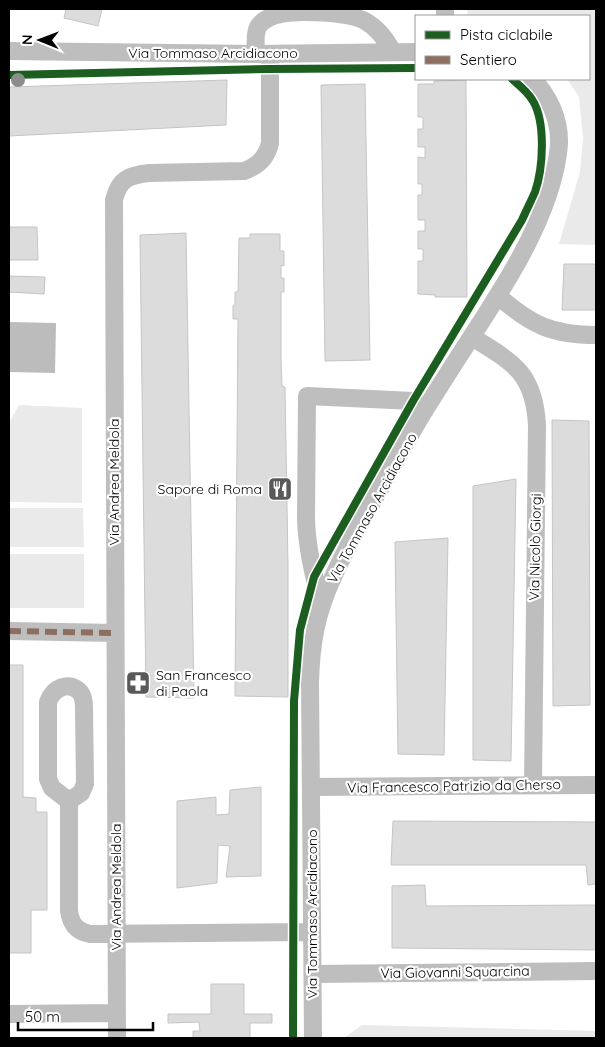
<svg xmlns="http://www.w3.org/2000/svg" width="605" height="1047" font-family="Quicksand,sans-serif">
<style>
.green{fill:#eaeaea}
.water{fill:#bcbcbc}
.building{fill:#dcdcdc;stroke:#c5c5c5}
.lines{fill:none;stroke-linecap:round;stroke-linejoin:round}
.minor{stroke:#bebebe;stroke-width:18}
.quiet{stroke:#8d6e63;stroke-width:6;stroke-dasharray:12 6;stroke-linecap:butt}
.cycleway-casing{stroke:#fff;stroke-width:11}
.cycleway{stroke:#1b5e20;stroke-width:8}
.tree{fill:#8d8d8d}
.labels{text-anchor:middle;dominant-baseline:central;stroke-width:4.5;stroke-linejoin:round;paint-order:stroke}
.street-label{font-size:14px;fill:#000;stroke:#fff}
.poi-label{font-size:14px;fill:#000;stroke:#fff;text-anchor:end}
</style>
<rect width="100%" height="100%" fill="#fff"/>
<path class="green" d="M467,9H596V245L559,244L580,172L583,138L579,97L567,79H589V16H468Z
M19,405L82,408V503L9,502V423Z
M9,508H83L84,547H9Z
M9,554H84V608H9Z
M362,1025L596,1031V1038H344Z"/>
<path class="water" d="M9,322L56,323L55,373L9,372Z"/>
<path class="building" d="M66,9H102L98,26L64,18Z
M227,80L226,125L9,136V87Z
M466,80L467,297H435V295L418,294V261H423V249H418V231H425V220H418V195H422V184H418V157L425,158V147H418V129H423V117H418V84H434V81Z
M365,84L370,360L325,361L321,85Z
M9,227H37L38,260H9Z
M186,233L194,698L146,697L140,235Z
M250,234H280V251H284V266L281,265V278H284V292H281V359L282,386L285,387L288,566V697L235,696L238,319H233V306L235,305V292H238L239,238H250Z
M564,264H596V310H562Z
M9,276L45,277L44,294L9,292Z
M552,420L589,421L590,705L553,706Z
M516,479L511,761L473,760V486Z
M448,538L444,755L398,754L395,542Z
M9,665H23V797L36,798V812H47V910H31V953H9Z
M261,787V876L226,877L230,846L218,845L217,883L177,888V801L216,797V815L229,814L230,790Z
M393,821L596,822V884L588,885L586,865H391Z
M425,885L426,906L596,905V950L392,948V886Z
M211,984H244V1014H272V1023H250V1038H193V1031H200L199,1022L168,1023V1014H211Z"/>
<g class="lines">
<path class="minor" d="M445,16V9
M9,51L256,54L416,52
M256,54C256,46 254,35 258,27C262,20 273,15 281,14C299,10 349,12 365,21C378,28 386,40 393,52
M498,296C531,325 552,335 596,335
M472,337C512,362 534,372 537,425L533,785
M321,605C314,576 307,549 306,519L307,396L413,401L425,410
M9,631L115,633
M311,787L596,785
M69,801L52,788L48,779V702C53,688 69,680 80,692C83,696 84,702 84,707L85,784L81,793L69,801V911C71,924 76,931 90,934L312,932
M313,974L596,971
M9,1014L116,1013
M117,1038L114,200C119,179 129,175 149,173L244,171C258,166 267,157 270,143V54
M313,1038L310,683C311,643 316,614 333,577C347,546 364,516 381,487C396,461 410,434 426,408C445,378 464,348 483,319C509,278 534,238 549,192C554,176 558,160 559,144C560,120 549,95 532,79"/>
<path class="quiet" d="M9,631L115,633"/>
<defs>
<path id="cycleway" d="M9,75L270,69L416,68
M293,1038L294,701L300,630L314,577L324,559L413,401L522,220C526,211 531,201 535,192C543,169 546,123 533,101C528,92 519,85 512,79"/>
</defs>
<use href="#cycleway" class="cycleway-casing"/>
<use href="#cycleway" class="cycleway"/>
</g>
<circle class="tree" cx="18" cy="80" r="7"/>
<defs>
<symbol id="restaurant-square" viewBox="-11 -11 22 22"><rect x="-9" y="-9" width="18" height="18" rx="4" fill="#595959" stroke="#fff"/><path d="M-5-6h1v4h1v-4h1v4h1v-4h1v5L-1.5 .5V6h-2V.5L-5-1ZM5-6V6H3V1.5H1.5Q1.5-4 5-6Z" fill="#fff"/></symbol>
<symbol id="pharmacy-square" viewBox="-11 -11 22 22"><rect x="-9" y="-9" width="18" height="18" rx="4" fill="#595959" stroke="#fff"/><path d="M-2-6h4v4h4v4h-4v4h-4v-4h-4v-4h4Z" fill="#fff"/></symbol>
</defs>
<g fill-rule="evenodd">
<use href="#restaurant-square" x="266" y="475" width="28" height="28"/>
<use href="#pharmacy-square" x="124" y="669" width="28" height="28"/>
</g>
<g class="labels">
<g class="street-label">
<text x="213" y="53">Via Tommaso Arcidiacono</text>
<text transform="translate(114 482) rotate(-90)">Via Andrea Meldola</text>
<text transform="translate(372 508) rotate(-61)">Via Tommaso Arcidiacono</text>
<text transform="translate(535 547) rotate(-89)">Via Nicolò Giorgi</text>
<text transform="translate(454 786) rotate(-1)">Via Francesco Patrizio da Cherso</text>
<text transform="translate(116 887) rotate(-90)">Via Andrea Meldola</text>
<text transform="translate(312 914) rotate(-90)">Via Tommaso Arcidiacono</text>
<text transform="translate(455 972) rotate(-1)">Via Giovanni Squarcina</text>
</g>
<g class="poi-label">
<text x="262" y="489">Sapore di Roma</text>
<text x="156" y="675" text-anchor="start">San Francesco<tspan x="156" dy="16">di Paola</tspan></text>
</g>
</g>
<rect width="605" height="1047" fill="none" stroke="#000000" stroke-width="20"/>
<rect x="415" y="15" width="175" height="65" fill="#ffffff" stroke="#999999"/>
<rect x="425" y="31" width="25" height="8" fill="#1b5e20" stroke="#999999"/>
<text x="460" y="40" font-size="15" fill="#000000">Pista ciclabile</text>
<rect x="425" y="56" width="25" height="8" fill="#8d6e63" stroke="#999999"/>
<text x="460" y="65" font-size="15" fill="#000000">Sentiero</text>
<g transform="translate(40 40) rotate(271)" stroke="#ffffff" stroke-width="4" paint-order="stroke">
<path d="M0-4L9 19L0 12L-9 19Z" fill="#000000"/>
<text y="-8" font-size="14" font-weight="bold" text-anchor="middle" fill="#000000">N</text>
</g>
<path d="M18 1022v8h135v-8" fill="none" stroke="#000000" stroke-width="2.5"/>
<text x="25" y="1022" font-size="15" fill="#000000" stroke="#ffffff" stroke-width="4" paint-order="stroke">50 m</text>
</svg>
